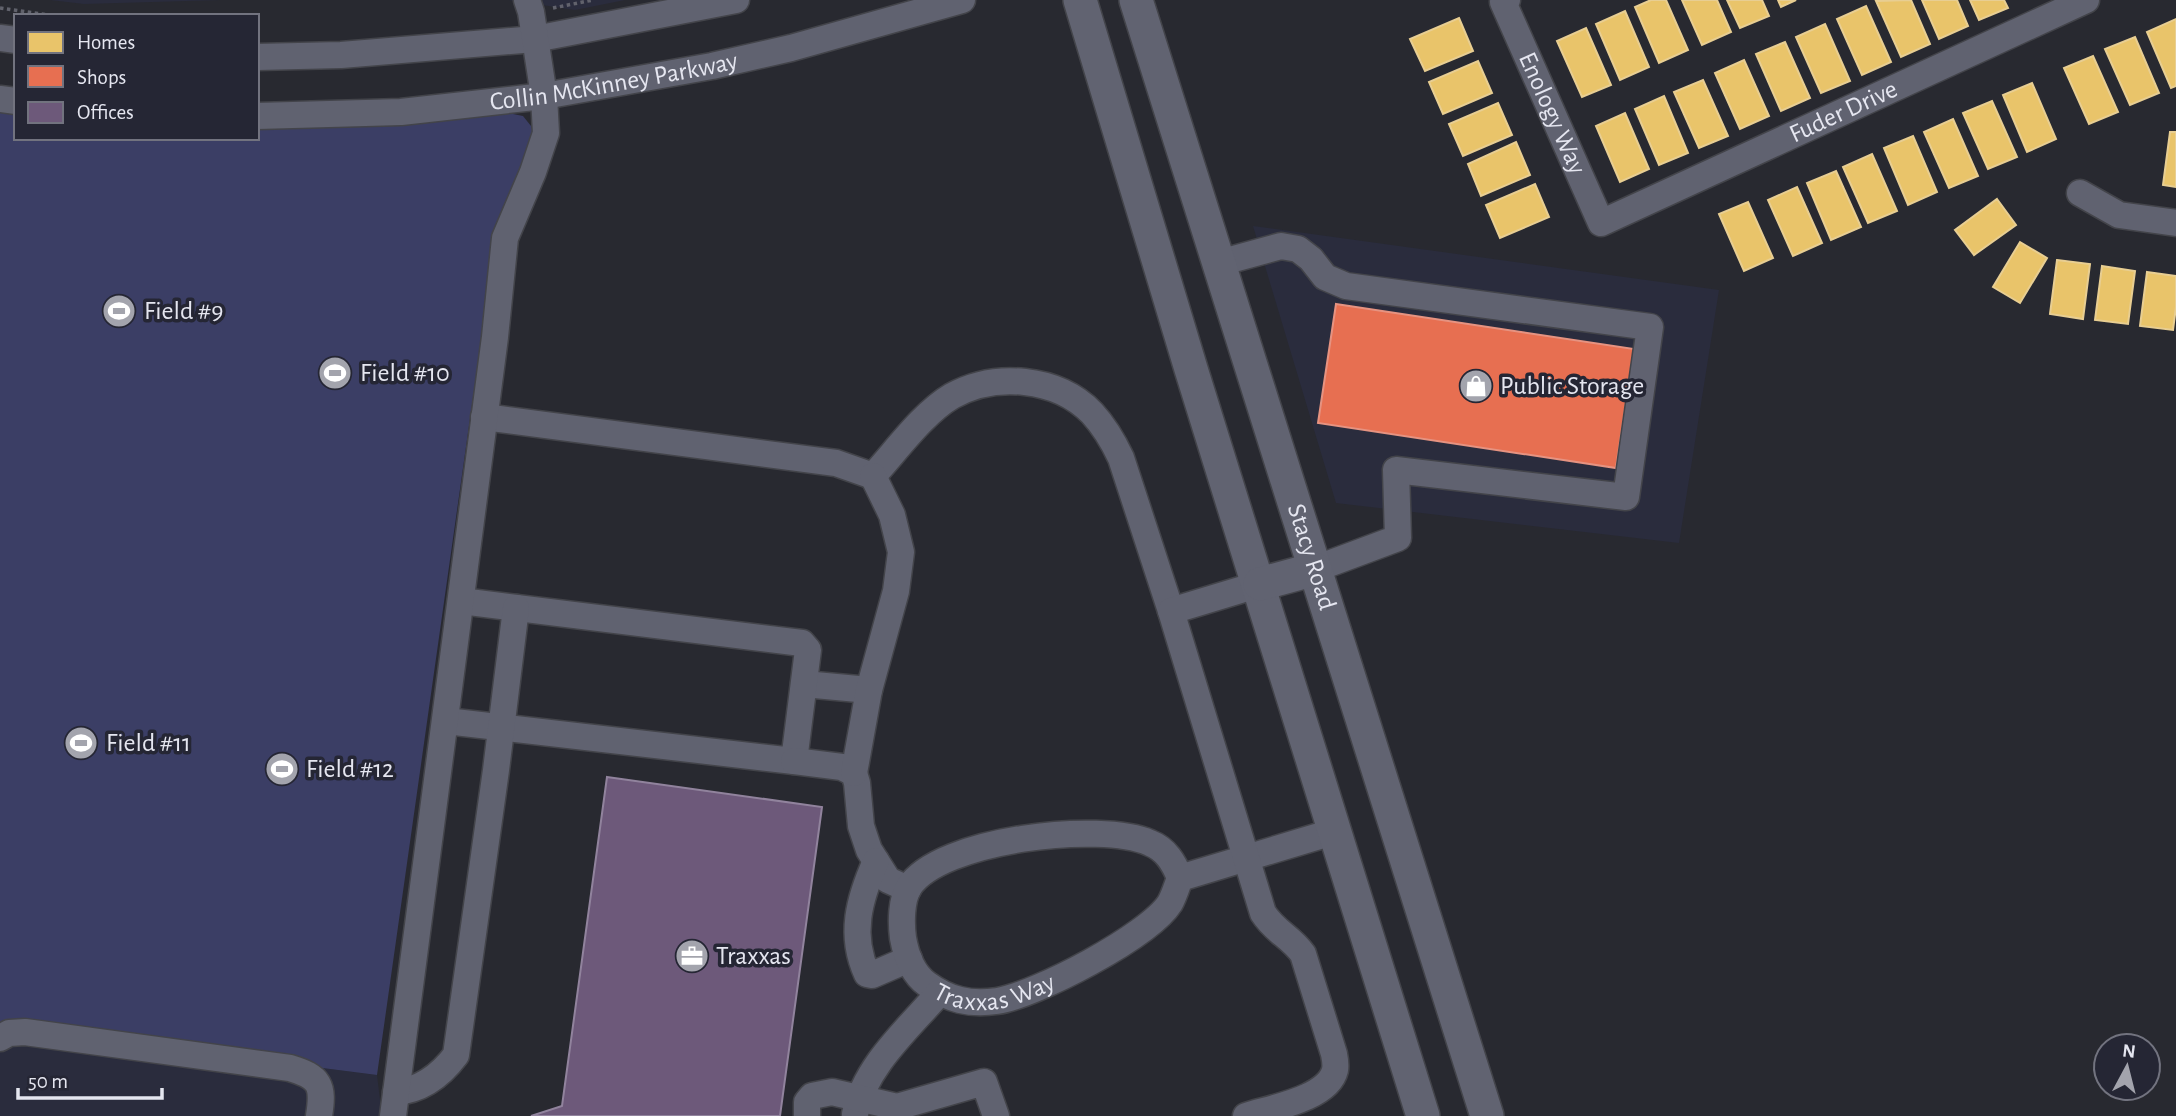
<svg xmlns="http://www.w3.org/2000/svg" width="2176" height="1116" font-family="'Alegreya Sans',sans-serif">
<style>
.built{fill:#2a2c3d}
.green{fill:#3b3e65}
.homes{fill:#e9c46a;stroke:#e8ce92;stroke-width:2}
.shops{fill:#e76f51;stroke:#e69381;stroke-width:2}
.offices{fill:#6d597a;stroke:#91839d;stroke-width:2}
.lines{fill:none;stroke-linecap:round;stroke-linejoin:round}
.minor-casing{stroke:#43444a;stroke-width:29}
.major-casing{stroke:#43444a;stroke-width:36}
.path{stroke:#61626c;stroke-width:3.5;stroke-dasharray:3.5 3.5;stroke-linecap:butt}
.minor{stroke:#606270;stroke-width:26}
.major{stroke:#616371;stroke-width:33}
.labels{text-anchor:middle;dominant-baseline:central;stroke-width:7;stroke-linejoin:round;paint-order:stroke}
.street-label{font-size:26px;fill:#e5e6f0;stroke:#252634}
.poi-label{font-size:26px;fill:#e5e6f0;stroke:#252634;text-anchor:start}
</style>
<rect width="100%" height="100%" fill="#282930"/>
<path class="built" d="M50,0H221L84,4Z
M509,0H625L575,10Z
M1253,226L1719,290L1679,543L1336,503Z
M0,1027L377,1075L382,1116H0Z"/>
<path class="green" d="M0,110L16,112V138H257V126L437,120L508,113L523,116L531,126L535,139L496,235L377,1075L0,1027Z"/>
<path class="homes" d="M1651,0H1666L1688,50L1659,63L1635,7Z
M1682,0H1717L1731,32L1702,45Z
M1727,0H1762L1769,16L1740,28Z
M1778,0H1796L1781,7Z
M1911,0L1930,44L1901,57L1876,1Z
M1922,0H1957L1968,26L1939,39Z
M1970,0H2004L2008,8L1979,20Z
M1866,6L1891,62L1862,75L1837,19Z
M1625,11L1649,67L1620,80L1596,24Z
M1459,18L1473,51L1425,71L1410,39Z
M2176,19V86L2171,88L2147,32Z
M1825,24L1850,81L1821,93L1796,37Z
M1586,28L1611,85L1582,97L1557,41Z
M2135,37L2159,93L2130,105L2105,49Z
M1785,42L1810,98L1781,111L1756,54Z
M2093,56L2118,112L2089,124L2064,68Z
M1744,60L1769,116L1740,129L1715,73Z
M1478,61L1492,93L1443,114L1429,82Z
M1703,80L1728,136L1699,148L1674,92Z
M2032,83L2056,139L2027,152L2003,95Z
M1664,96L1688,153L1659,165L1635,109Z
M1992,101L2017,157L1988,169L1963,113Z
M1498,103L1512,135L1463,156L1449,124Z
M1625,113L1649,169L1620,182L1596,126Z
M1953,119L1978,176L1949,188L1924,132Z
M2170,132H2176V187L2163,185Z
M1913,136L1937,192L1908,205L1884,148Z
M1516,142L1530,175L1481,196L1468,164Z
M1872,154L1897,211L1868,223L1843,167Z
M1836,171L1861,227L1831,240L1807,183Z
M1535,184L1549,217L1500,238L1486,205Z
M1797,187L1822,243L1793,256L1768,200Z
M1997,199L2016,225L1974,255L1955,230Z
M1748,202L1773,258L1744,271L1719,214Z
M2020,242L2047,258L2020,303L1993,287Z
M2057,260L2090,264L2083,319L2050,314Z
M2102,266L2135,271L2128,324L2095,320Z
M2147,272L2176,276V307L2173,330L2140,326Z"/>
<path class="shops" d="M1336,304L1634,349L1616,468L1318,423Z"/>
<path class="offices" d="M607,777L822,807L780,1116H531L562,1106Z"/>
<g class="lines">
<defs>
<g id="minor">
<path id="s1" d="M1507,0L1503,2L1601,223L2086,0"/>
<path d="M0,38L16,40"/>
<path d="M257,57L341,55L535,39L736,0"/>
<path d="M0,99L16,101"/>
<path id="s2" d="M257,116L401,112L544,96L712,66L791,48L962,0"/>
<path d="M2080,193L2119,215L2176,223"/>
<path d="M1219,263L1281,246L1298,249L1311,259L1325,277L1346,286L1650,327L1626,497L1396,470L1398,538L1315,569"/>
<path d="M484,417L836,463L873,476C896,451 923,413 952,396C995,372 1057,377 1092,413C1104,426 1113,441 1121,458L1171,611"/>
<path d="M804,684L869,690"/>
<path d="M446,721L794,761L808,650L802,643L461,601"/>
<path d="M794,761L842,767L854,773L857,783L861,826L869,850L888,880L908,889"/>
<path d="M854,773L869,690L896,591L901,552L892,515L873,476"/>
<path d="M876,861C859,899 849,935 867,974L872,975L909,959"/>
<path id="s3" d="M1180,878C1174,863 1166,849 1150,843C1101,821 940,839 909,887C901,900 901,923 903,938C906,955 913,974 927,984C949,1000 970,1005 997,1001C1036,995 1149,936 1170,903C1174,896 1177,886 1180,878L1336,831"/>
<path d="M0,1038L9,1033L25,1032L290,1068C320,1077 324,1085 319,1116"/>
<path d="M396,1092C422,1090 441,1075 456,1055L496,770L516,608"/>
<path d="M855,1114C865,1066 908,1029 939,993"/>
<path d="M393,1116L495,337L505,238L533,172L546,133L544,96L531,12L527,0"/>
<path d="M807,1116V1102L812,1096L832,1092L897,1107L984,1082L996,1116"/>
<path d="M1246,1116C1270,1108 1328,1099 1335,1070C1336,1065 1335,1059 1334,1054L1303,954C1290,936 1275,932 1263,913L1171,611L1260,584"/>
</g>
<g id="major">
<path d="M1080,0L1191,369L1423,1116"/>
<path id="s4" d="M1136,0C1252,372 1372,743 1487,1116"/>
<path d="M1260,584L1315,569"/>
</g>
</defs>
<use href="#minor" class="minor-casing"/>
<use href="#major" class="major-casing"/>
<path class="path" d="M0,8L55,16
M553,8L593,0"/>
<use href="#minor" class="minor"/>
<use href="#major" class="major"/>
</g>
<defs>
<symbol id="stadium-disc" viewBox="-11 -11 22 22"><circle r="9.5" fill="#a3a4ad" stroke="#252634"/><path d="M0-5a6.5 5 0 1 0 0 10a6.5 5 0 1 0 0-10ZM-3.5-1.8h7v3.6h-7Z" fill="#fff"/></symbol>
<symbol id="shop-disc" viewBox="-11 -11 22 22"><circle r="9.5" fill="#a3a4ad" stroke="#252634"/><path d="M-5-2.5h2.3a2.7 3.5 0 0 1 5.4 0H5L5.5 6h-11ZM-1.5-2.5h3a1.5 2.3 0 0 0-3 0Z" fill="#fff"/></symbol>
<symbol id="office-disc" viewBox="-11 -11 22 22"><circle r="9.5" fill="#a3a4ad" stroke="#252634"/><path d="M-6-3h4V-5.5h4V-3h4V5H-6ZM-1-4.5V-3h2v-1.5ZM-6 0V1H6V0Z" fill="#fff"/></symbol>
</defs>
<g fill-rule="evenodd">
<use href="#stadium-disc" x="100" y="292" width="38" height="38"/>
<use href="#stadium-disc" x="316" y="354" width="38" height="38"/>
<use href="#shop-disc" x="1457" y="367" width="38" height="38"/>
<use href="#stadium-disc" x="62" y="724" width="38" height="38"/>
<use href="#stadium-disc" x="263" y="750" width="38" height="38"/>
<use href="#office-disc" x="673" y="937" width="38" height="38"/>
</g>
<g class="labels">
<g class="street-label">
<text stroke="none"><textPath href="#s2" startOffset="359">Collin McKinney Parkway</textPath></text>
<text stroke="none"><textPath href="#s1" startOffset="513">Fuder Drive</textPath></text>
<text stroke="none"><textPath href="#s1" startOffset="126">Enology Way</textPath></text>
<text stroke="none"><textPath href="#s4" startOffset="584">Stacy Road</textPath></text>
<text stroke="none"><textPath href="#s3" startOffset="480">Traxxas Way</textPath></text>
</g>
<g class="poi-label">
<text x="144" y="311">Field #9</text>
<text x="360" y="373">Field #10</text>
<text x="1500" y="386">Public Storage</text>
<text x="106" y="743">Field #11</text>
<text x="306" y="769">Field #12</text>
<text x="716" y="956">Traxxas</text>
</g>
</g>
<rect x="14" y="14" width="245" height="126" fill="#252634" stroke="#72737f" stroke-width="2"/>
<rect x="28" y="32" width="35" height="21" fill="#e9c46a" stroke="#72737f" stroke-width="2"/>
<text x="77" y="49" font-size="21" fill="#e5e6f0">Homes</text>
<rect x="28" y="66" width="35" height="21" fill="#e76f51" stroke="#72737f" stroke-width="2"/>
<text x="77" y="84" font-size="21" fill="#e5e6f0">Shops</text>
<rect x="28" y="102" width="35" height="21" fill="#6d597a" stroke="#72737f" stroke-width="2"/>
<text x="77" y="119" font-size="21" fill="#e5e6f0">Offices</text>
<g transform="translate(2127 1067) rotate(7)"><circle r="33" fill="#252634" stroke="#72737f" stroke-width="2"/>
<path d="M0-5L12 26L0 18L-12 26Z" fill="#a3a4ad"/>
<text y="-10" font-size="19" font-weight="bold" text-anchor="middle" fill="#e5e6f0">N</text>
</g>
<path d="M18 1088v10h144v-10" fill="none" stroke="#e5e6f0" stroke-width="3.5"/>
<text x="28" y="1088" font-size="21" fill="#e5e6f0" stroke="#252634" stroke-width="5" paint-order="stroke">50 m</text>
</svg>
